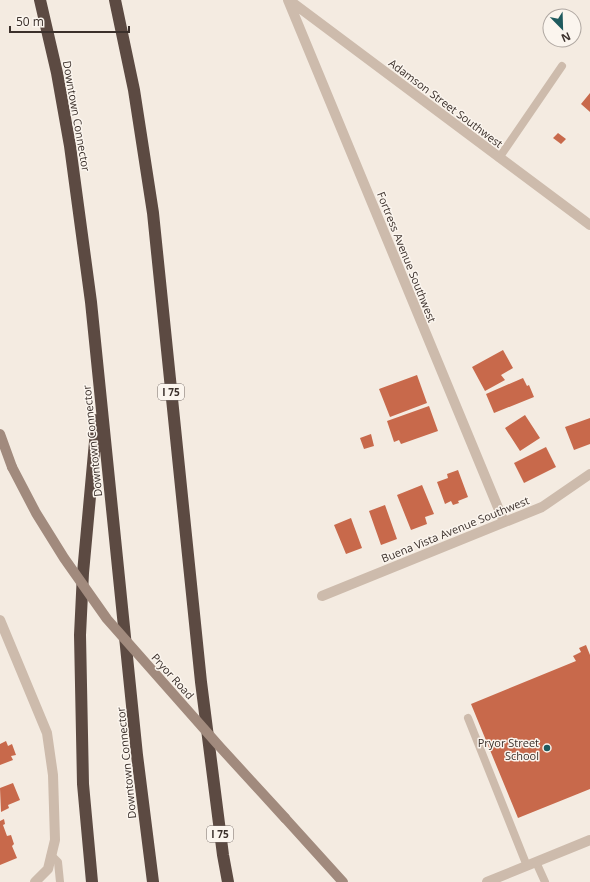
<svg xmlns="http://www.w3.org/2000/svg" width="590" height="882" font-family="'Open Sans',sans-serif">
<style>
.building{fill:#c8694b}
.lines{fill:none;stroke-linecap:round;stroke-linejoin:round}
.lane{stroke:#cdbbac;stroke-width:8}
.street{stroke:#cdbbac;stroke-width:10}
.secondary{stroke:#a18a7d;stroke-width:10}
.highway{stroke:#5c4a42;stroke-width:12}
.secondary-bridge{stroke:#a18a7d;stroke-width:10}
.poi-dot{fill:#1f5a5e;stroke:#fbf5ee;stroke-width:1.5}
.labels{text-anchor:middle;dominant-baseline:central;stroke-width:3;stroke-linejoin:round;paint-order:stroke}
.shield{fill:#fbf5ee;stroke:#756b66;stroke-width:1}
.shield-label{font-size:10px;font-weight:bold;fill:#3b302b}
.street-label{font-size:11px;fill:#3b302b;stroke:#fbf5ee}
.poi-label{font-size:11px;fill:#3b302b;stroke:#fbf5ee;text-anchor:end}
</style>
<rect width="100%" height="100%" fill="#f4ebe1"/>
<path class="building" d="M590,93V112L581,104Z
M558,133L566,139L561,144L553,138Z
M503,350L513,368L501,375L505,380L485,391L472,367Z
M417,375L427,403L390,417L379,389Z
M523,378L527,386L529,385L534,397L494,413L486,394Z
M429,406L438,431L401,444L399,440L394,442L387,421Z
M525,415L540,438L520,451L505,428Z
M590,418V444L574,450L565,427Z
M371,434L374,446L364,449L360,438Z
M546,447L556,467L524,483L514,463Z
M458,470L468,497L458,501L459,503L453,505L451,501L445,504L437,482L448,478L447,474Z
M422,485L434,514L425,517L427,524L411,530L397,495Z
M385,505L397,539L381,545L369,511Z
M351,518L362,548L346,554L334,525Z
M586,645L590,655V789L518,818L471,704L576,661L573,656L581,652L579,648Z
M6,741L8,746L12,744L16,755L11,756L13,760L0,765V744Z
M13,783L20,800L8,805L9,808L1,812L0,788Z
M4,819L5,824L3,825L7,836L11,835L14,844L12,846L17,858L0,865V821Z"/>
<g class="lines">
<path class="lane" d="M499,158L562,66
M468,718L527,866
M51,855L58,862L60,882
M536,862L545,882"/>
<path class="street" d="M288,0L504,522
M289,0L590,225
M322,596L542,507L590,474
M0,620L47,733L53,775L55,840L48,869L35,882
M487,882L590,840"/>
<path class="secondary" d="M0,434L12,467
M285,818L343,882"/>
<path class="highway" d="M40,0L57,73L70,146L91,302L137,755L153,882
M115,0L134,90L153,213L201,682L223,855L228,882
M92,882L83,784L80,635L83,573L97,420"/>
<path class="secondary-bridge" d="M12,467L36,513L64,558L107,619L220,747L285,818"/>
</g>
<circle class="poi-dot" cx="547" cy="748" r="4"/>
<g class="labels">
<g class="shield">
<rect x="158" y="384" width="26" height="16" rx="3"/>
<rect x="207" y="826" width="26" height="16" rx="3"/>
</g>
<g class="shield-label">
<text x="171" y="392">I 75</text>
<text x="220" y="834">I 75</text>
</g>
<g class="street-label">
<text transform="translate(446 103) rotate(37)">Adamson Street Southwest</text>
<text transform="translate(77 116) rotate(80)">Downtown Connector</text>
<text transform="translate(407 257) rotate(68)">Fortress Avenue Southwest</text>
<text transform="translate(92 441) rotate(-96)">Downtown Connector</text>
<text transform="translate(455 529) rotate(-22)">Buena Vista Avenue Southwest</text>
<text transform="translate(173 676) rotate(48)">Pryor Road</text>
<text transform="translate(126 763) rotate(-96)">Downtown Connector</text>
</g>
<g class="poi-label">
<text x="539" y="742">Pryor Street<tspan x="539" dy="13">School</tspan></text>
</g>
</g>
<g transform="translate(562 28) rotate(157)"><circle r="19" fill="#fbf5ee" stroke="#aea6a0"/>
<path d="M0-3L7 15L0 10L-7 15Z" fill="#1f5a5e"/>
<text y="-6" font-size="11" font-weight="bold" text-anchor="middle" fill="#3b302b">N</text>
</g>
<path d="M10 26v6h119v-6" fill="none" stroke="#3b302b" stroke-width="2"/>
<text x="16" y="26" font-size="12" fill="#3b302b" stroke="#fbf5ee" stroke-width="3" paint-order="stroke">50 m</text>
</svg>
